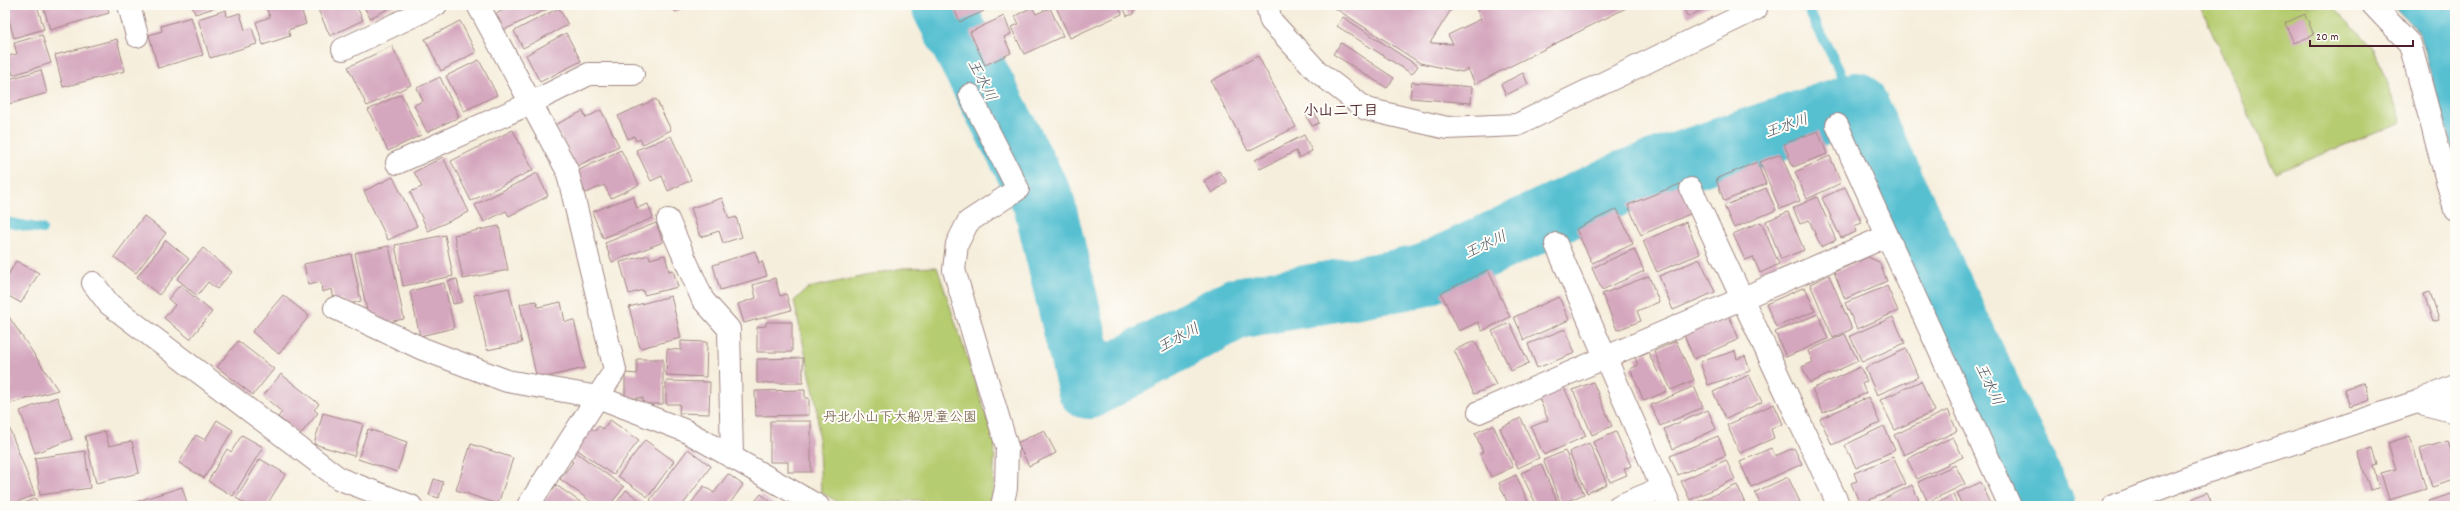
<svg xmlns="http://www.w3.org/2000/svg" width="2460" height="511" font-family="Dekko,'Klee One',sans-serif">
<style>
.green{fill:#b6cc70;stroke:#80764e}
.water{fill:#56c0d1;stroke:#50707e}
.lines{fill:none;stroke-linecap:round;stroke-linejoin:round}
.stream{stroke:#56c0d1;stroke-width:10}
.river{stroke:#56c0d1;stroke-width:62}
.building{fill:#d5a7be}
.minor-casing{stroke:#a08684;stroke-width:24}
.minor{stroke:#fff;stroke-width:22}
.labels{text-anchor:middle;dominant-baseline:central;stroke-width:4;stroke-linejoin:round;paint-order:stroke}
.park-label{font-size:14px;fill:#6a5340;stroke:#fdfcf7}
.water-label{font-size:15px;font-style:italic;fill:#4e5765;stroke:#fdfcf7}
.neighbourhood-label{font-size:15px;font-weight:bold;fill:#4a1f2b;stroke:#fdfcf7}
</style>
<rect width="100%" height="100%" fill="#fdfcf7"/>
<filter id="ink" filterUnits="userSpaceOnUse"><feTurbulence type="fractalNoise" baseFrequency=".025" numOctaves="2"/><feDisplacementMap in="SourceGraphic" scale="8" xChannelSelector="R" yChannelSelector="G"/><feConvolveMatrix kernelMatrix="1 2 1 2 8 2 1 2 1" color-interpolation-filters="sRGB"/></filter>
<filter id="wash" filterUnits="userSpaceOnUse"><feTurbulence type="fractalNoise" baseFrequency=".012" numOctaves="4" result="noise"/><feDisplacementMap in="SourceGraphic" scale="16" xChannelSelector="R" yChannelSelector="G"/><feGaussianBlur stdDeviation="0.9" result="paint"/><feColorMatrix in="noise" values="0 0 0 0 0 0 0 0 0 0 0 0 0 0 0 0 0 1.4 0 .05"/><feComposite in="paint" operator="in"/></filter>
<g filter="url(#wash)">
<rect width="100%" height="100%" fill="#f6eedc"/>
<path class="green" d="M2200,5H2331L2374,49L2402,122L2275,173Z
M937,267L995,442L993,493L986,506H940L917,500L844,506L821,492L817,407L794,301L808,288L903,268Z"/>
<path class="water" d="M2393,5H2455V159L2419,33Z"/>
<g class="lines">
<path class="stream" d="M1806,5L1856,103
M5,222L42,229"/>
<path class="river" d="M942,5L1044,203L1088,388L1237,308L1422,276L1628,180L1856,103L2044,506"/>
</g>
<g id="blocks">
<path class="building" d="M5,5H37L44,29L14,38Z
M43,5H107L109,13L50,30Z
M192,5H224L195,14Z
M265,5H300L306,24L288,30L290,36L263,45L256,22L270,17Z
M316,5H356L363,20L330,36Z
M363,5H396L370,18Z
M506,5H550L551,7L504,30L496,14L507,8Z
M673,5H685L686,7L675,12Z
M952,5H981L984,11L960,22Z
M1055,5H1118L1122,14L1070,38Z
M1123,5H1136L1133,14L1127,16Z
M1330,5H1454L1430,43L1453,44L1448,35L1481,19L1476,8L1482,5H1632L1475,84L1468,69L1462,72L1420,63Z
M1711,5L1688,17L1682,6L1684,5Z
M1032,7L1036,14L1050,8L1063,36L1024,54L1011,27L1019,24L1015,16Z
M559,8L568,25L523,48L514,31Z
M226,10L227,17L240,13L245,30L252,28L257,44L210,58L198,19Z
M2305,14L2314,35L2294,43L2285,23Z
M1004,16L1011,34L1004,37L1011,53L985,65L970,32Z
M191,17L203,55L158,68L149,35L162,31L161,26Z
M1343,17L1418,66L1412,74L1337,26Z
M460,21L476,52L441,71L425,39Z
M566,33L581,61L540,82L526,55Z
M42,35L51,63L13,75L8,56L17,54L14,43Z
M117,39L125,71L63,87L55,55Z
M1341,43L1394,78L1387,88L1333,54Z
M392,46L411,85L367,106L348,67Z
M1258,56L1296,127L1248,151L1211,81Z
M479,60L497,95L464,111L446,76Z
M41,70L47,93L9,104L5,80Z
M1523,73L1528,84L1506,95L1501,84Z
M440,77L459,117L427,132L414,105L423,101L417,88Z
M1412,82L1472,87L1471,103L1410,98Z
M401,94L421,135L388,151L368,110Z
M656,99L671,130L643,144L640,139L636,141L634,136L628,139L618,116Z
M601,110L619,146L575,167L555,125L583,111L586,118Z
M1314,111L1319,123L1312,126L1306,115Z
M513,130L533,170L471,201L451,161Z
M1818,131L1827,154L1793,167L1784,144Z
M1304,135L1312,151L1299,158L1296,151L1260,169L1255,160Z
M671,136L691,180L668,191L662,176L651,181L636,150Z
M621,150L639,185L611,198L604,185L586,193L575,172Z
M1781,154L1800,201L1780,209L1760,162Z
M1830,156L1841,183L1807,199L1795,172Z
M443,157L469,212L428,231L410,192L422,187L414,172Z
M1757,162L1766,184L1724,201L1716,179Z
M1219,171L1227,182L1212,193L1204,181Z
M537,173L548,196L509,216L506,211L484,222L475,205Z
M393,177L417,226L388,240L364,191Z
M1680,184L1692,213L1641,235L1628,205Z
M1845,187L1862,223L1854,226L1856,232L1841,238L1822,198Z
M1766,188L1776,210L1734,228L1724,206Z
M633,196L637,208L648,204L653,218L603,238L592,212Z
M1817,197L1836,240L1821,247L1809,220L1800,224L1793,208Z
M722,198L729,219L736,217L742,237L723,243L719,231L700,237L691,208Z
M1617,209L1633,244L1592,263L1576,229Z
M1788,212L1804,250L1781,259L1766,221Z
M144,216L166,233L136,273L114,257Z
M1686,222L1700,254L1657,272L1643,241Z
M1761,222L1779,264L1760,273L1753,257L1745,260L1733,234Z
M656,223L663,242L612,262L605,243Z
M499,226L508,270L463,279L454,235Z
M445,235L453,276L403,286L395,245Z
M166,240L189,259L159,295L137,277Z
M389,246L404,319L388,322L367,311L355,253Z
M203,248L232,272L217,289L208,282L197,296L177,279Z
M1634,249L1644,271L1602,290L1592,268Z
M755,251L759,263L762,261L767,276L720,290L713,265Z
M351,254L361,301L345,305L344,299L334,301L332,289L322,292L321,282L308,285L304,264Z
M649,255L650,259L665,255L669,271L673,270L678,287L644,295L643,290L629,294L620,262Z
M1868,257L1879,262L1887,281L1845,299L1834,272Z
M1700,259L1715,292L1673,310L1659,276Z
M16,261L39,273L21,303L5,294V281Z
M1488,270L1510,317L1482,331L1478,322L1459,331L1441,293Z
M1829,275L1852,329L1833,338L1810,284Z
M1649,276L1659,302L1637,311L1641,321L1617,330L1602,294Z
M775,278L780,296L786,294L791,310L744,323L738,304L756,298L753,285Z
M457,279L462,302L453,304L448,281Z
M444,283L454,328L420,336L410,291Z
M180,285L212,312L190,339L164,318L175,305L168,299Z
M1887,286L1898,311L1857,329L1845,303Z
M1805,287L1815,311L1776,327L1766,304Z
M509,288L522,343L487,350L474,295Z
M2430,292L2439,320L2433,322L2424,294Z
M283,295L309,316L279,354L252,332Z
M671,296L681,338L640,348L629,307Z
M1559,297L1569,320L1524,340L1514,317Z
M536,301L538,307L561,302L565,322L574,320L585,368L537,379L520,304Z
M5,311L58,390L5,405Z
M1818,314L1828,339L1786,357L1775,332Z
M1729,316L1739,339L1694,359L1684,335Z
M1893,317L1905,343L1862,362L1850,336Z
M766,322H792V352H757V327L766,326Z
M1510,323L1529,363L1511,371L1492,331Z
M1565,329L1575,353L1537,368L1528,344Z
M1845,334L1858,361L1810,383L1802,367L1813,362L1808,351Z
M238,341L274,369L253,395L217,367Z
M681,341L707,342L706,377L666,375L667,349L681,350Z
M1475,341L1496,385L1474,394L1454,350Z
M1676,341L1694,380L1671,390L1654,351Z
M1906,349L1918,377L1877,395L1865,368Z
M1735,351L1737,359L1745,356L1750,371L1708,385L1700,362Z
M1648,352L1667,391L1644,401L1630,369L1638,365L1635,358Z
M803,358V383H757V359Z
M637,359H663V404H643V398H625V373L637,374Z
M1860,367L1867,381L1862,384L1866,393L1823,413L1812,389Z
M281,374L319,404L314,410L318,413L300,435L278,417L282,412L263,396Z
M1749,375L1762,402L1726,419L1713,392Z
M666,381L710,382L709,414L679,413L680,404H666Z
M1921,381L1935,411L1895,430L1880,400Z
M1593,382L1612,426L1592,435L1573,390Z
M2364,382L2370,400L2350,407L2344,389Z
M1694,386L1703,407L1660,426L1651,405Z
M1564,387L1586,436L1544,455L1531,427L1548,420L1539,398Z
M805,390V398H809V415L756,416L755,391Z
M57,397L72,439L35,453L20,411Z
M1868,397L1880,423L1832,445L1820,419Z
M1774,404L1783,424L1771,429L1774,438L1740,453L1727,425Z
M1708,410L1716,429L1673,449L1664,429Z
M1948,410L1957,431L1904,455L1894,435Z
M323,413L363,424L354,456L314,444Z
M5,417L35,495L7,506H5Z
M1521,418L1539,458L1518,468L1500,428Z
M217,420L233,430L204,478L179,463L196,435L205,440Z
M610,420L639,440L613,475L575,448L590,427L595,431L599,426L603,429Z
M770,421H811V472H788V462H770Z
M1493,425L1513,467L1491,477L1480,453L1483,452L1475,433Z
M1884,426L1895,450L1856,468L1845,445Z
M368,429L407,442L397,472L358,459Z
M1044,430L1056,453L1029,466L1017,443Z
M105,431L109,446L132,441L139,473L96,483L85,436Z
M1616,432L1631,466L1624,469L1627,475L1610,482L1593,442Z
M242,435L263,447L233,496L208,481L227,449L231,452Z
M1718,436L1726,455L1678,475L1670,456Z
M2410,436L2426,489L2389,500L2381,473L2396,469L2388,443Z
M1953,437L1963,457L1917,479L1907,459Z
M645,440L674,461L648,497L618,476Z
M2448,441L2453,458H2455V480L2432,487L2420,449Z
M1589,443L1607,484L1587,493L1569,452Z
M471,444L513,458L498,504L456,490Z
M1771,448L1775,456L1794,448L1802,464L1751,487L1740,462Z
M2372,448L2377,465L2373,466L2379,488L2370,490L2358,452Z
M688,449L711,466L682,506H658L650,500Z
M573,450L624,487L609,506H597L560,479L573,462L568,458Z
M85,451L90,488L40,495L35,458Z
M1565,451L1584,494L1561,504L1543,460Z
M1893,457L1906,484L1860,504L1851,483L1857,481L1854,473Z
M260,459L286,474L266,506H249L236,498Z
M1726,460L1735,479L1690,500L1681,481Z
M1541,464L1559,506H1537L1521,473Z
M1955,465L1965,484L1928,502L1918,482Z
M728,474L743,485L728,506H689L704,486L714,493Z
M1516,475L1530,506H1509L1499,483Z
M1788,477L1800,502L1790,506H1761L1755,492Z
M434,479L443,482L439,498L429,495Z
M1981,482L1992,506H1963L1957,493Z
M556,485L586,506H541Z
M1737,485L1746,506H1688Z
M1912,485L1922,506H1873L1872,505Z
M182,487L188,506H123Z
M626,490L646,505L645,506H614Z
M2207,492L2211,501L2195,506L2192,499Z
M2455,493V506H2430L2428,501Z
M761,494L776,506H751Z
M1953,495L1958,506H1930Z
M35,498L39,506H18Z"/>
</g>
</g>
<g filter="url(#ink)">
<use href="#blocks" fill-opacity="0" stroke="#a08684" stroke-width="1"/>
<g class="lines">
<defs>
<path id="minor" d="M129,5L137,36
M478,5L567,170L615,370L528,506
M1267,5L1271,21L1318,72L1366,109L1447,128L1517,125L1756,9L1754,5
M2373,5L2410,44L2455,210
M343,49L436,5
M970,95L1018,189L968,222L957,244L954,270L1007,447L1006,488L1002,506
M1837,125L2010,506
M397,163L531,103L589,74H633
M1691,189L1839,506
M668,220L703,300L729,329L732,457
M1556,244L1670,506
M93,283L109,304L340,479L411,506
M335,308L423,349L507,381L598,397L686,431L818,506
M2417,402L2455,412
M1479,412L1887,236
M1619,506L1662,488
M2114,506L2185,479L2417,402L2455,386"/>
</defs>
<use href="#minor" class="minor-casing"/>
<use href="#minor" class="minor"/>
</g>
</g>
<g class="labels">
<g class="park-label">
<text x="900" y="418">丹北小山下大船児童公園</text>
</g>
<g class="water-label">
<text transform="translate(981 81) rotate(63)">王水川</text>
<text transform="translate(1787 127) rotate(-19)">王水川</text>
<text transform="translate(1486 246) rotate(-25)">王水川</text>
<text transform="translate(1179 339) rotate(-28)">王水川</text>
<text transform="translate(1988 385) rotate(65)">王水川</text>
</g>
<g class="neighbourhood-label">
<text x="1341" y="112">小山二丁目</text>
</g>
</g>
<rect width="2460" height="511" fill="none" stroke="#fdfcf7" stroke-width="20"/>
<path d="M2310 40v6h103v-6" fill="none" stroke="#4a1f2b" stroke-width="2"/>
<text x="2316" y="40" font-size="12" fill="#4a1f2b" stroke="#fdfcf7" stroke-width="3" paint-order="stroke">20 m</text>
</svg>
